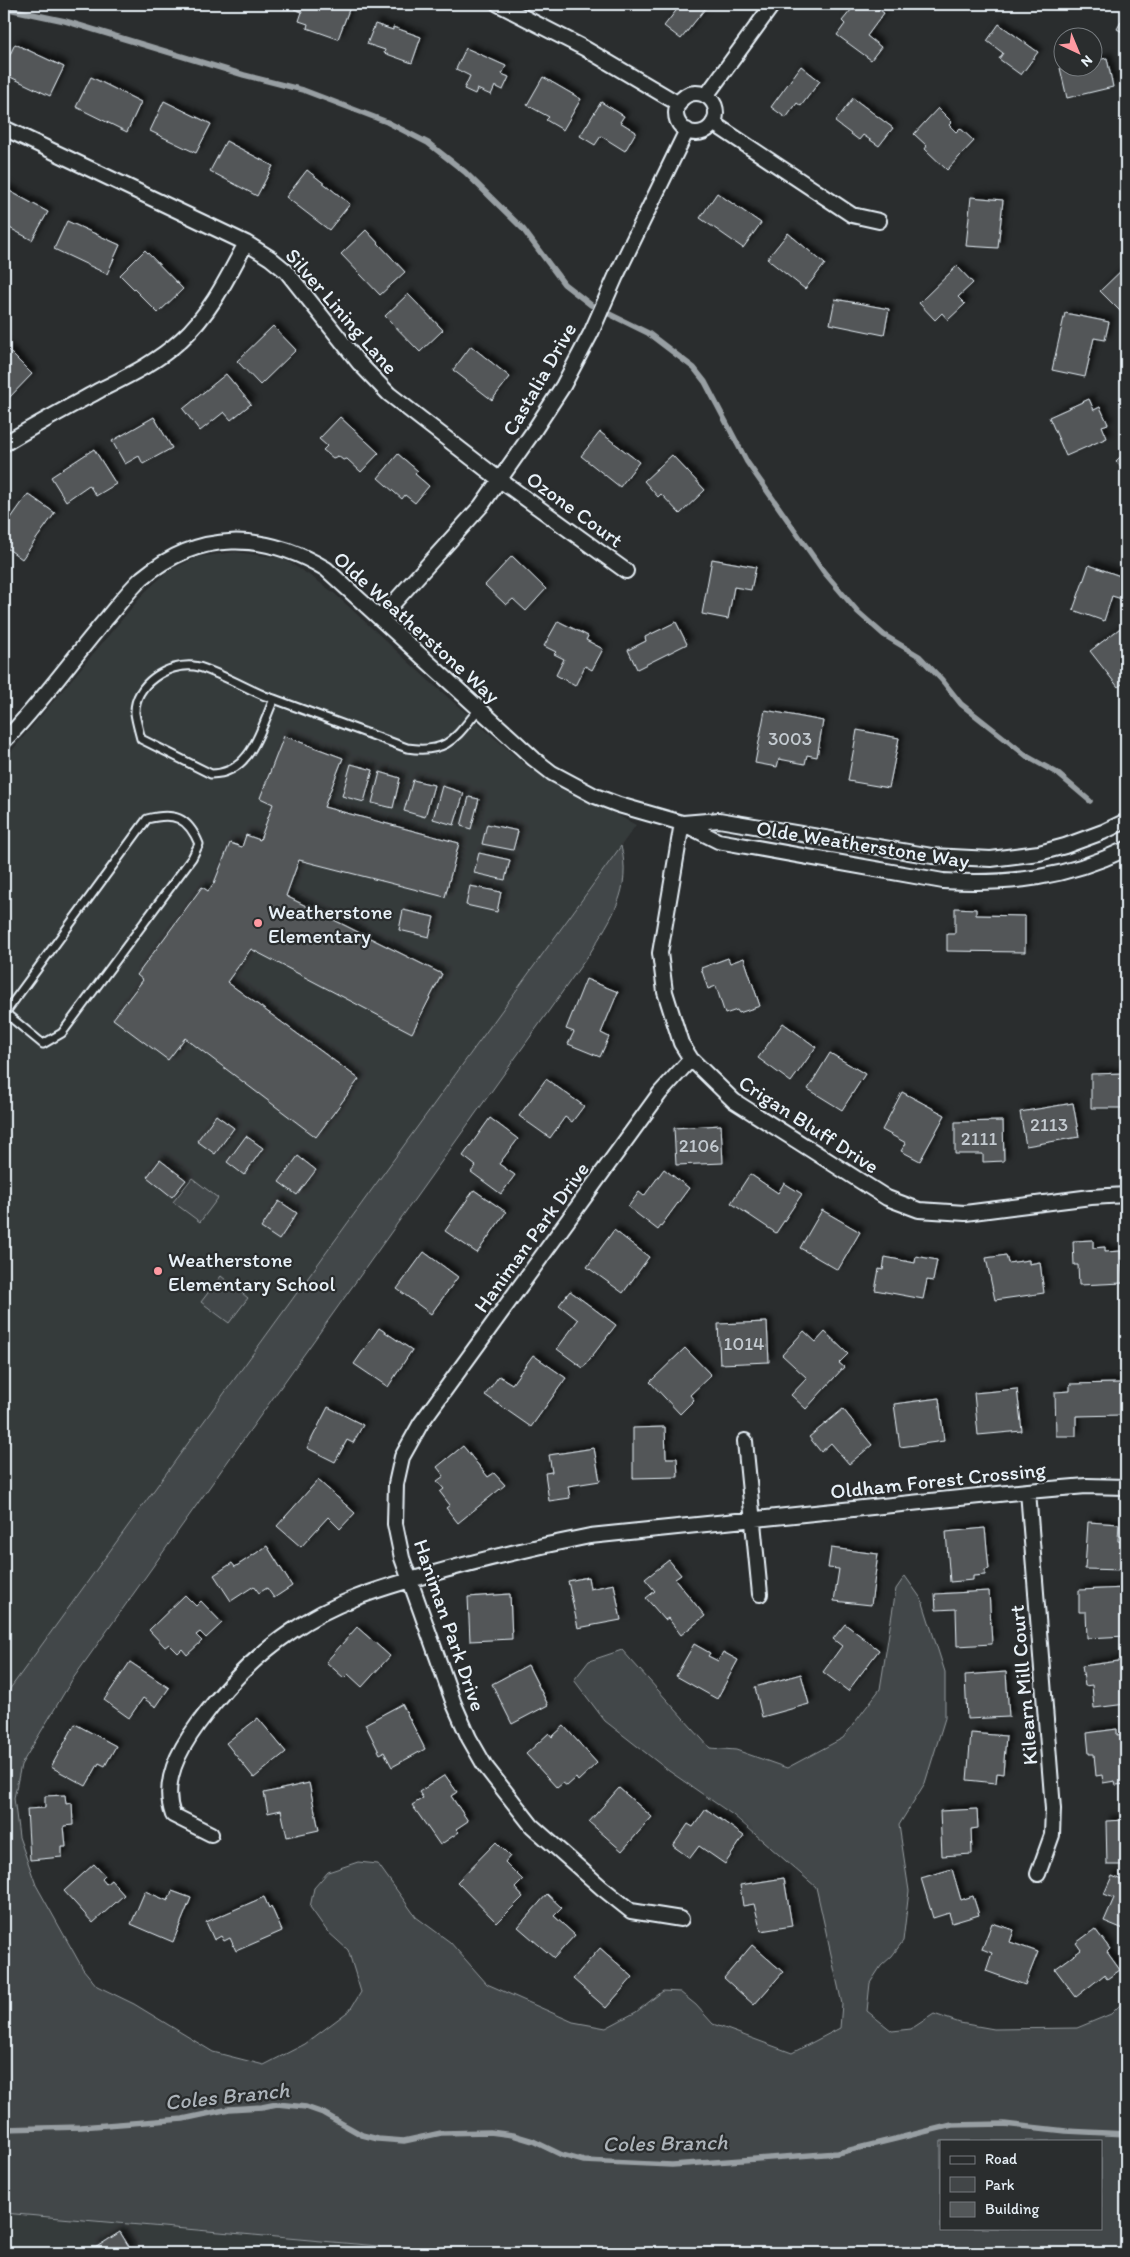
<svg xmlns="http://www.w3.org/2000/svg" width="1130" height="2257" font-family="Itim,sans-serif">
<style>
.built{fill:#363a3b}
.green{fill:#424648;stroke:#959ca0;fill-rule:evenodd}
.lines{fill:none;stroke-linecap:round;stroke-linejoin:round}
.stream{stroke:#989fa3;stroke-width:5.5}
.building{fill:#535759;stroke:#e8f1f8;filter:url(#shadow)}
.lane-casing{stroke:#e8f1f8;stroke-width:11}
.street-casing{stroke:#e8f1f8;stroke-width:18}
.lane{stroke:#2a2d2e;stroke-width:7}
.street{stroke:#2a2d2e;stroke-width:14}
.poi-dot{fill:#ff9aa2;stroke:#2a2d2e;stroke-width:2}
.labels{text-anchor:middle;dominant-baseline:central;stroke-width:4.5;stroke-linejoin:round;paint-order:stroke}
.number-label{font-size:19px;fill:#c3cad0}
.street-label{font-size:21px;fill:#e8f1f8;stroke:#2a2d2e}
.poi-label{font-size:21px;fill:#e8f1f8;stroke:#2a2d2e;text-anchor:start}
.water-label{font-size:22px;font-style:italic;fill:#acb3b9;stroke:#2a2d2e}
</style>
<defs>
<filter id="shadow"><feDropShadow dx="4.5" dy="-4.5" stdDeviation="2.5" flood-color="#0009"/></filter>
</defs>
<rect width="100%" height="100%" fill="#2a2d2e"/>
<filter id="ink" filterUnits="userSpaceOnUse"><feTurbulence type="fractalNoise" baseFrequency=".02" numOctaves="2"/><feDisplacementMap in="SourceGraphic" scale="10" xChannelSelector="R" yChannelSelector="G"/><feConvolveMatrix kernelMatrix="1 2 1 2 8 2 1 2 1" color-interpolation-filters="sRGB"/></filter>
<g filter="url(#ink)">
<path class="built" d="M235,552L282,558L309,575L334,593L428,680L528,767L636,825L4,1697V760L145,592L168,571L198,557Z
M4,2213L455,2253H4Z"/>
<path class="green" d="M621,846C632,890 612,917 590,953L72,1680L21,1765L14,1798L19,1837L36,1885L83,1969L97,1986L134,2004L213,2052L264,2065L305,2044L350,2010L361,1992L348,1950L327,1931L310,1907L314,1888L328,1872L358,1862L378,1864L416,1917L450,1942L487,1984L573,2022L606,2028L636,2012L663,1991L680,1992L696,2005L713,2024L792,2053L840,2028L842,2004L816,1887L733,1815L669,1771L605,1721L574,1680L589,1661L622,1650L710,1748L736,1750L787,1768L843,1738L880,1689L896,1589L905,1576L922,1600L945,1672V1718L925,1783L899,1825L909,1891L903,1941L892,1956L881,1966L870,1983L867,2011L892,2031L911,2029L934,2014L960,2023L994,2029L1077,2028L1111,2014L1126,1999V2253H385L378,2246L4,2213V1697ZM941,2141H1101V2228H941Z
M192,1178L218,1198L200,1222L173,1202Z
M221,1276L248,1298L229,1323L201,1302Z"/>
<g class="lines">
<path class="stream" d="M4,8L65,21L244,75L303,90L387,122L428,143L465,172L523,229L564,284L591,305L648,333L694,368L705,382L747,462L824,572L858,612L884,635L919,656L942,680L961,704L1028,757L1057,773L1090,801
M4,2129L81,2127L183,2119L229,2109L262,2107L277,2104L306,2107L323,2113L362,2135L378,2139L404,2141L441,2133L490,2132L513,2135L533,2141L562,2155L584,2161L672,2165L838,2153L952,2125L1004,2124L1066,2131L1126,2134"/>
</g>
<path class="building" d="M296,4H340L350,7L338,39L307,28L308,24L299,21L302,12L294,9Z
M675,4H709L681,39L664,26L679,7Z
M856,4H871L884,13L867,36L881,47L871,60L837,35L845,24L842,21Z
M1126,13V34L1117,29Z
M375,24L393,30V27L421,37L412,63L384,53L385,50L367,44Z
M999,24L1038,52L1021,75L999,59L1003,53L987,41Z
M15,44L64,67L50,96L4,74V67Z
M466,48L506,66L502,74L509,77L503,90L495,86L491,95L477,89L475,94L464,89L470,76L456,69Z
M1107,58L1113,87L1067,98L1060,68H1092V61Z
M801,66L820,81L801,106L797,103L786,118L771,107Z
M91,77L141,102L127,132L76,107Z
M543,77L581,99L563,130L546,120L549,117L527,105Z
M853,98L893,128L879,146L863,135L859,140L835,122Z
M164,101L211,124L196,153L150,131Z
M601,102L624,116L620,122L636,132L625,151L601,136L595,145L580,136Z
M938,108L952,122L949,125L956,132L960,128L974,141L947,170L925,149L927,146L914,134Z
M226,141L273,166L257,196L210,171Z
M307,170L350,204L329,230L286,197Z
M4,188L48,212L32,240L4,225Z
M717,193L761,223L743,248L700,218Z
M971,197L1003,200L998,248L966,246Z
M67,221L120,245L107,274L54,249Z
M366,230L405,272L380,295L341,254Z
M788,233L825,264L805,289L767,259Z
M145,250L183,289L158,313L120,275Z
M957,266L973,283L958,297L965,304L948,320L942,313L935,320L919,303Z
M1126,266V312L1124,315L1100,291Z
M408,294L443,330L420,352L385,316Z
M835,299L889,309L884,335L830,324Z
M1065,313L1109,322L1105,340L1094,338L1085,377L1052,370Z
M273,326L296,350L260,385L237,361Z
M4,346L32,374L8,399L4,395Z
M471,346L510,377L492,400L453,370Z
M226,374L251,404L231,420L224,412L200,431L183,409Z
M1089,399L1094,410L1100,407L1108,424L1102,426L1107,438L1066,456L1049,417Z
M154,417L172,448L143,464L139,456L125,464L112,441Z
M340,417L379,453L361,472L347,459L343,460L338,456L333,458L323,450L327,446L319,439Z
M600,432L639,462L620,487L581,456Z
M94,449L116,484L96,496L89,485L66,501L51,477Z
M1126,451V472L1116,461Z
M398,454L418,471L415,474L429,486L415,503L405,495L402,499L378,478Z
M672,455L705,490L680,514L661,494L658,497L644,481Z
M28,494L55,513L22,559L4,546V528Z
M512,556L546,589L526,611L513,599L506,605L485,585Z
M712,559L756,567L751,590L734,587L728,619L702,614Z
M1089,565L1126,578L1125,600L1112,596L1104,621L1073,610Z
M558,621L588,636L586,640L603,649L592,670L585,666L575,686L556,675L564,659L554,654L556,652L544,646Z
M676,622L687,644L637,669L628,650L646,641L645,637Z
M1123,626L1126,630V681L1118,687L1090,651Z
M765,710L823,721L817,757L807,755L805,764L779,759L777,767L755,763Z
M857,730L899,738L889,788L848,781Z
M284,736L343,758L324,807L459,843L445,897L299,860L286,896L442,974L412,1033L251,949L227,982L359,1079L316,1137L185,1038L168,1060L113,1019L143,980L137,975L202,887L208,891L214,883L230,843L242,847L246,835L260,840L273,804L260,798Z
M351,764L373,770L364,802L342,796Z
M380,772L400,778L393,808L372,803Z
M413,780L434,785L425,817L404,811Z
M442,786L464,793L454,825L433,819Z
M469,797L479,799L471,829L461,826Z
M487,824L518,831L513,850L482,844Z
M479,853L510,860L505,880L474,873Z
M470,886L501,892L497,912L466,905Z
M955,908L976,909V915L1025,916V952L947,951V934H955Z
M403,910L434,917L429,937L399,930Z
M728,958L730,963L744,958L760,1006L739,1013L737,1010L725,1014L716,986L708,989L701,968Z
M586,979L618,992L601,1033L609,1037L600,1057L568,1044L574,1032L566,1029Z
M783,1023L816,1047L791,1082L758,1058Z
M830,1053L865,1074L842,1110L808,1089Z
M1126,1073V1108H1091V1074Z
M546,1079L584,1106L572,1122L565,1117L550,1138L519,1116Z
M902,1092L945,1115L920,1161L901,1151L906,1143L882,1130Z
M1073,1103L1079,1137L1026,1146L1020,1112Z
M216,1115L234,1128L215,1154L197,1141Z
M490,1118L518,1139L499,1164L515,1175L501,1194L471,1172L476,1166L463,1156Z
M1003,1121L1004,1161L983,1162V1154H955V1122Z
M721,1125L723,1163L676,1165L674,1128Z
M246,1136L263,1148L244,1175L227,1162Z
M298,1156L316,1170L297,1195L279,1182Z
M160,1160L186,1180L172,1197L147,1177Z
M664,1169L689,1188L658,1230L628,1207L639,1192L644,1196Z
M750,1174L778,1193L784,1183L802,1194L776,1233L731,1203Z
M474,1190L506,1212L477,1253L445,1231Z
M279,1201L297,1213L279,1240L261,1228Z
M822,1210L860,1232L838,1270L800,1248Z
M614,1230L649,1257L623,1293L587,1267Z
M1093,1240V1248L1105,1247V1252L1121,1251L1123,1283L1079,1285L1078,1265H1074L1073,1241Z
M424,1252L458,1277L431,1314L397,1289Z
M1006,1255L1008,1263L1029,1260V1264L1040,1262L1044,1293L995,1300L986,1258Z
M916,1256L937,1260L933,1281L927,1280L923,1299L875,1290L879,1269L883,1270L885,1257L915,1263Z
M570,1291L616,1325L583,1368L557,1349L578,1320L559,1305Z
M767,1322L769,1362L720,1364L718,1324Z
M379,1328L412,1350L388,1387L354,1364Z
M804,1331L816,1342L825,1332L848,1354L839,1363L844,1367L806,1409L791,1395L807,1378L782,1355Z
M685,1348L711,1375L690,1395L694,1400L680,1414L650,1382Z
M533,1355L566,1378L531,1427L485,1395L499,1376L512,1384Z
M1121,1383V1415L1076,1416V1436H1056L1055,1392L1070,1391V1384Z
M1017,1389L1022,1431L978,1435L974,1393Z
M939,1398L944,1441L900,1447L894,1404Z
M328,1407L363,1425L353,1443L347,1440L335,1462L307,1448Z
M843,1409L872,1445L849,1464L831,1443L821,1452L809,1437Z
M665,1427L666,1458H677L678,1477L633,1478V1428Z
M463,1446L488,1477L494,1473L505,1485L458,1523L446,1508L450,1505L440,1492L444,1489L437,1481L444,1476L437,1467Z
M594,1448L600,1481L568,1486L570,1498L549,1501L545,1473L552,1472L549,1455Z
M318,1480L355,1513L340,1529L328,1517L301,1547L277,1526Z
M1088,1522L1119,1524L1118,1541L1123,1542L1122,1570L1085,1569Z
M985,1528L989,1569L985,1570V1575L973,1576V1580L950,1582L946,1532Z
M267,1546L292,1586L274,1598L267,1588L259,1593L254,1586L231,1601L214,1575L232,1563L235,1567Z
M831,1548L878,1554L871,1605L834,1601L839,1569L828,1568Z
M669,1560L681,1575L675,1579L705,1616L681,1635L668,1618L665,1620L646,1598L655,1591L645,1579Z
M588,1577L590,1589L614,1584L621,1620L578,1628L568,1581Z
M1126,1588V1636L1087,1638L1086,1612H1079V1590Z
M989,1591L992,1644L957,1646L956,1609L936,1610L935,1594Z
M510,1594L512,1639L470,1641L468,1597Z
M185,1595L196,1606L201,1601L222,1623L206,1638L200,1632L196,1635L202,1641L187,1655L182,1649L178,1653L169,1644L165,1647L149,1630Z
M845,1624L879,1650L848,1691L823,1672L842,1646L833,1639Z
M357,1627L390,1656L362,1687L348,1674L344,1678L326,1662Z
M694,1644L710,1653L708,1656L718,1661L723,1652L738,1660L717,1699L676,1676Z
M1126,1660V1704L1094,1708L1092,1685L1085,1686L1082,1666Z
M130,1662L169,1688L156,1707L143,1698L129,1718L104,1700Z
M528,1665L548,1705L512,1724L492,1684Z
M1006,1672L1009,1717L967,1719L965,1675Z
M801,1674L809,1704L762,1717L755,1687Z
M402,1704L425,1749L392,1767L384,1752L380,1754L365,1724Z
M258,1718L286,1752L254,1778L226,1743Z
M75,1724L116,1746L105,1766L99,1763L86,1786L51,1767Z
M564,1726L597,1763L578,1781L576,1778L567,1786L563,1783L557,1788L526,1754L549,1733L552,1737Z
M1117,1729V1735L1126,1734V1784L1116,1785L1115,1781L1103,1783L1102,1775L1096,1776L1094,1754H1089L1087,1733Z
M971,1733L1006,1736L1003,1774L997,1773L996,1783L967,1780Z
M445,1775L457,1792L451,1796L468,1821L456,1829L459,1832L440,1845L412,1805L423,1798L419,1792Z
M309,1783L319,1830L287,1837L281,1810L268,1813L264,1793Z
M619,1788L652,1817L622,1851L589,1822Z
M65,1795L66,1804L72,1803L73,1825L64,1826L66,1847H62V1857L30,1860L27,1809L45,1808V1796Z
M706,1809L744,1836L725,1864L699,1846L690,1858L673,1846L688,1824L693,1827Z
M977,1809L978,1828L971,1829L972,1854L942,1856L940,1811Z
M1126,1820V1865H1107L1106,1821Z
M496,1842L510,1856L505,1862L523,1880L515,1888L523,1897L497,1923L457,1882Z
M94,1864L105,1876L102,1879L106,1884L111,1880L124,1895L93,1923L64,1891Z
M952,1869L961,1900L973,1896L979,1915L952,1923L949,1913L933,1918L921,1878Z
M1112,1876L1126,1882V1930L1104,1921L1114,1898L1104,1894Z
M784,1878L792,1926L761,1931L754,1904L743,1906L740,1885Z
M145,1891L168,1901L172,1891L191,1898L173,1942L131,1924Z
M547,1894L562,1908L554,1916L575,1935L554,1958L518,1927Z
M264,1897L269,1908L271,1906L282,1931L236,1951L230,1938L224,1941L221,1936L214,1940L206,1922Z
M992,1923L1014,1930L1010,1942L1038,1952L1025,1985L986,1971L992,1953L982,1949Z
M1095,1929L1110,1949L1107,1952L1120,1970L1107,1979L1104,1975L1076,1997L1055,1969L1081,1950L1076,1943Z
M752,1945L783,1972L754,2005L724,1978Z
M600,1948L633,1977L606,2008L573,1979Z
M120,2232L133,2253H98L95,2248Z"/>
<g class="lines">
<defs>
<path id="lane" d="M274,699C260,730 251,774 211,774L141,739C139,731 136,721 135,713C134,684 168,663 194,666C208,667 250,690 265,696L274,699L407,748C448,754 455,738 479,709
M4,1012L43,1044L62,1033L192,858L199,844C188,817 174,812 147,819L5,1013"/>
<path id="street" d="M498,4L584,48L679,104
M676 113a20 20 0 1 1 40 0a20 20 0 1 1-40 0Z
M706,96L773,4
M713,123L852,215L879,221
M4,128L246,243L270,258L286,271L359,363L389,394L500,480L626,571
M4,444C35,425 67,408 100,390C128,376 157,362 181,340C210,314 228,277 246,243
M380,618L481,506L533,432L563,386L591,333L616,276L687,130
M4,741C41,703 72,659 107,618C118,605 129,590 142,578C199,530 264,532 326,569L534,759L552,773L595,796L619,805L682,823L718,841L943,881C1009,885 1066,878 1126,849
M682,823L660,953L665,992L681,1043L691,1059L734,1101L887,1198L919,1210L965,1213L1091,1197L1126,1195
M683,823L719,820L932,856L991,859L1039,853L1065,846L1103,832L1126,821
M745,1441L760,1594
M1028,1491L1053,1809L1052,1835L1038,1874
M211,1834L173,1815C161,1782 179,1750 198,1724C224,1688 255,1656 292,1631C332,1603 378,1589 424,1576C479,1560 534,1547 590,1536L1028,1491L1086,1486L1126,1487
M681,1919L631,1911L602,1888L532,1826L485,1766L469,1738L454,1704L402,1558L395,1524L396,1484L402,1457L421,1423L660,1093L691,1059"/>
</defs>
<use href="#lane" class="lane-casing"/>
<use href="#street" class="street-casing"/>
<use href="#lane" class="lane"/>
<use href="#street" class="street"/>
</g>
</g>
<g class="poi-dot">
<circle cx="258" cy="923" r="5"/>
<circle cx="158" cy="1271" r="5"/>
</g>
<g class="labels">
<g class="number-label">
<text x="790" y="738">3003</text>
<text x="1049" y="1124">2113</text>
<text x="979" y="1138">2111</text>
<text x="699" y="1145">2106</text>
<text x="744" y="1343">1014</text>
</g>
<g class="street-label">
<text transform="translate(342 311) rotate(49)">Silver Lining Lane</text>
<text transform="translate(539 379) rotate(-60)">Castalia Drive</text>
<text transform="translate(575 509) rotate(36)">Ozone Court</text>
<text transform="translate(417 627) rotate(42)">Olde Weatherstone Way</text>
<text transform="translate(863 844) rotate(9)">Olde Weatherstone Way</text>
<text transform="translate(809 1124) rotate(33)">Crigan Bluff Drive</text>
<text transform="translate(531 1237) rotate(-54)">Haniman Park Drive</text>
<text transform="translate(938 1480) rotate(-6)">Oldham Forest Crossing</text>
<text transform="translate(450 1625) rotate(71)">Haniman Park Drive</text>
<text transform="translate(1023 1685) rotate(-95)">Kilearn Mill Court</text>
</g>
<g class="poi-label">
<text x="268" y="911">Weatherstone<tspan x="268" dy="24">Elementary</tspan></text>
<text x="168" y="1259">Weatherstone<tspan x="168" dy="24">Elementary School</tspan></text>
</g>
<g class="water-label">
<text transform="translate(227 2096) rotate(-6)">Coles Branch</text>
<text transform="translate(665 2143) rotate(-1)">Coles Branch</text>
</g>
</g>
<rect width="1130" height="2257" fill="none" stroke="#2a2d2e" stroke-width="20"/>
<rect x="10" y="10" width="1110" height="2237" fill="none" stroke="#e8f1f8" stroke-width="2" filter="url(#ink)"/>
<rect x="940" y="2140" width="162" height="90" fill="#2a2d2e" stroke="#767b7f"/>
<rect x="950" y="2156" width="25" height="8" fill="#2a2d2e" stroke="#767b7f"/>
<text x="985" y="2164" font-size="15" fill="#e8f1f8">Road</text>
<rect x="950" y="2177" width="25" height="15" fill="#424648" stroke="#767b7f"/>
<text x="985" y="2190" font-size="15" fill="#e8f1f8">Park</text>
<rect x="950" y="2202" width="25" height="15" fill="#535759" stroke="#767b7f"/>
<text x="985" y="2214" font-size="15" fill="#e8f1f8">Building</text>
<g transform="translate(1078 52) rotate(136)"><circle r="24" fill="#2a2d2e" stroke="#767b7f"/>
<path d="M0-4L9 19L0 12L-9 19Z" fill="#ff9aa2"/>
<text y="-8" font-size="14" font-weight="bold" text-anchor="middle" fill="#e8f1f8">N</text>
</g>
</svg>
